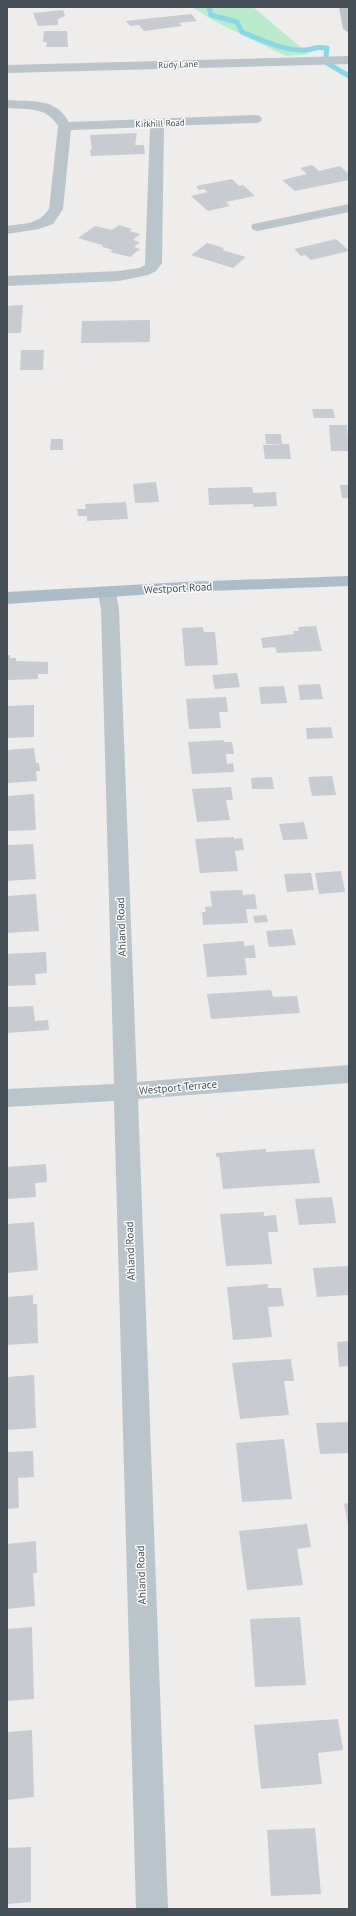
<svg xmlns="http://www.w3.org/2000/svg" width="356" height="1916" font-family="'PT Sans',sans-serif">
<style>
.green{fill:#baeccb}
.lines{fill:none;stroke-linecap:round;stroke-linejoin:round}
.stream{stroke:#88d8e8;stroke-width:5}
.building{fill:#c8cbd1}
.minor{fill:#bac4cb;fill-rule:evenodd}
.major{fill:#acbdca;fill-rule:evenodd}
.labels{text-anchor:middle;dominant-baseline:central;stroke-width:3;stroke-linejoin:round;paint-order:stroke}
.far-street-label{font-size:9px;fill:#455058;stroke:#fff}
.street-label{font-size:11px;fill:#455058;stroke:#fff}
</style>
<rect width="100%" height="100%" fill="#efecec"/>
<path class="green" d="M192,7H253L309,54L286,56L214,21Z"/>
<g class="lines">
<path class="stream" d="M209,7L211,15L237,22L242,32C262,40 283,51 306,50C315,49 314,46 327,48L326,56
M327,63L349,76"/>
</g>
<path class="building" d="M63,10L65,16L58,19V25L38,26L33,13Z
M191,14L197,21L179,23L182,26L144,31L139,25L130,26L126,21Z
M44,31H67L68,47H46L47,42H43Z
M137,133L135,145H144L145,154L91,156L90,150H92L90,135Z
M312,165L319,171L340,166L349,174V180L295,191L282,180L307,174L300,168Z
M232,179L239,186L243,185L255,196L226,202L230,206L208,211L191,196L208,192L204,189L199,190L196,186Z
M119,225L132,229L130,231L140,234L133,240L140,242L134,247L140,249L130,257L110,252L113,250L103,247L102,245L78,238L95,226L112,230Z
M336,239L349,251L311,260L305,255L301,256L294,249Z
M207,243L224,248L222,250L246,257L233,268L191,255Z
M23,305L21,333H7V306Z
M150,320V342L81,343L82,321Z
M21,350H44L43,370H20Z
M312,409H333L335,418H314Z
M329,425H347L349,451H331Z
M265,434H281L282,444H266Z
M51,439H63V450H50Z
M289,444L291,459H265L263,445Z
M156,482L159,502L135,503L133,484Z
M340,485H349V498H342Z
M252,487L253,493L276,492L277,506L254,507L253,504L209,505L208,488Z
M126,502L128,519L87,521V516H78L77,509H86L85,504Z
M316,626L322,651L277,653L275,647L263,648L261,638L294,634L293,631H299L298,627Z
M203,627L204,632H215L218,665L185,666L182,628Z
M7,655H10V658H16V661L48,662V674H38V679L7,680Z
M237,673L240,687L215,689L212,675Z
M320,684L323,699L300,700L298,685Z
M284,686L287,703L261,704L259,687Z
M226,697L228,712H219L221,728L189,729L186,699Z
M34,705V737L7,738V706Z
M331,727L333,738L307,739L306,728Z
M224,740V742H232L234,754H226L227,764L233,763L234,772L192,774L188,742Z
M34,748L36,763H39L40,771H36L37,781L7,783V750Z
M332,776L336,795L312,796L308,777Z
M272,777L274,789H252L251,778Z
M231,787L233,800H226L230,820L197,822L192,789Z
M34,794L36,830L7,831V796Z
M304,822L308,839L283,840L279,824Z
M234,837V839L242,838L244,850L235,851L238,871L200,873L195,839Z
M33,844L36,879L7,881V845Z
M341,871L345,892L319,894L315,873Z
M311,873L314,890L287,892L284,874Z
M242,890L243,895L255,894L257,909H246L248,923L203,925L202,912H206L205,907L212,906L210,891Z
M36,894L39,931L7,933V896Z
M266,915L268,922L255,923L253,916Z
M292,929L296,945L269,947L266,931Z
M244,941V946L254,945L256,958H245L247,975L207,977L203,944Z
M46,952L47,973L35,974L36,985L7,986V954Z
M271,990L273,997L297,996L300,1013L211,1019L207,994Z
M33,1006L35,1021L48,1020L49,1030L7,1033V1007Z
M266,1149V1152L314,1149L320,1183L223,1189L219,1157H216V1153Z
M46,1164L47,1182L35,1183L36,1197L7,1199V1167Z
M332,1197L336,1223L299,1225L295,1199Z
M264,1212V1216L276,1215L278,1232H268L272,1264L226,1266L220,1214Z
M34,1222L38,1270L7,1273V1224Z
M349,1266V1295L317,1297L313,1268Z
M268,1284V1288H281L284,1306L268,1307L272,1337L233,1340L227,1287Z
M33,1295V1304H37L38,1343L7,1345V1297Z
M349,1341V1366L339,1367L337,1342Z
M291,1359L294,1381H284L289,1415L240,1419L232,1363Z
M34,1375L36,1428L7,1430V1377Z
M348,1422L349,1453L320,1454L316,1423Z
M284,1439L292,1499L242,1502L236,1443Z
M33,1451L34,1477L18,1478L19,1508L7,1509V1452Z
M349,1503V1525H348L344,1504Z
M307,1524L311,1547L297,1549L303,1585L247,1590L239,1531Z
M36,1541L37,1573H33L35,1606L7,1609V1544Z
M300,1617L306,1685L255,1687L250,1619Z
M32,1627L34,1699L7,1701V1629Z
M338,1719L343,1750L318,1753L322,1784L261,1789L254,1725Z
M32,1730L34,1797L7,1800V1732Z
M315,1828L321,1894L271,1896L267,1830Z
M31,1847V1902L7,1904V1848Z"/>
<g class="lines">
<path class="minor" d="M339,7H349V33L343,29Z
M349,56V64L7,73V65Z
M7,100C32,102 55,97 69,122L255,115L260,116L262,119L260,122L255,123L164,126L162,263L156,271L148,275L119,281L7,286V276L119,271L139,268L145,265L150,127L71,130L63,209L53,224L39,229L7,234V226C25,223 38,225 49,209L58,126C46,106 28,110 7,108Z
M349,204V212L258,231L253,230L251,227L253,224L258,223Z
M107,588L113,589L116,593L119,609L137,1082L349,1065V1083L138,1099L168,1909H136L114,1101L7,1107V1089L114,1084L101,609L98,593L101,589Z"/>
<path class="major" d="M349,576V586L183,592L7,604V592L183,582Z"/>
</g>
<g class="labels">
<g class="far-street-label">
<text transform="translate(178 64) rotate(-2)">Rudy Lane</text>
<text transform="translate(160 123) rotate(-2)">Kirkhill Road</text>
</g>
<g class="street-label">
<text transform="translate(178 588) rotate(-3)">Westport Road</text>
<text transform="translate(121 927) rotate(-92)">Ahland Road</text>
<text transform="translate(178 1087) rotate(-5)">Westport Terrace</text>
<text transform="translate(130 1251) rotate(-92)">Ahland Road</text>
<text transform="translate(141 1575) rotate(-92)">Ahland Road</text>
</g>
</g>
<rect width="356" height="1916" fill="none" stroke="#455058" stroke-width="16"/>
</svg>
